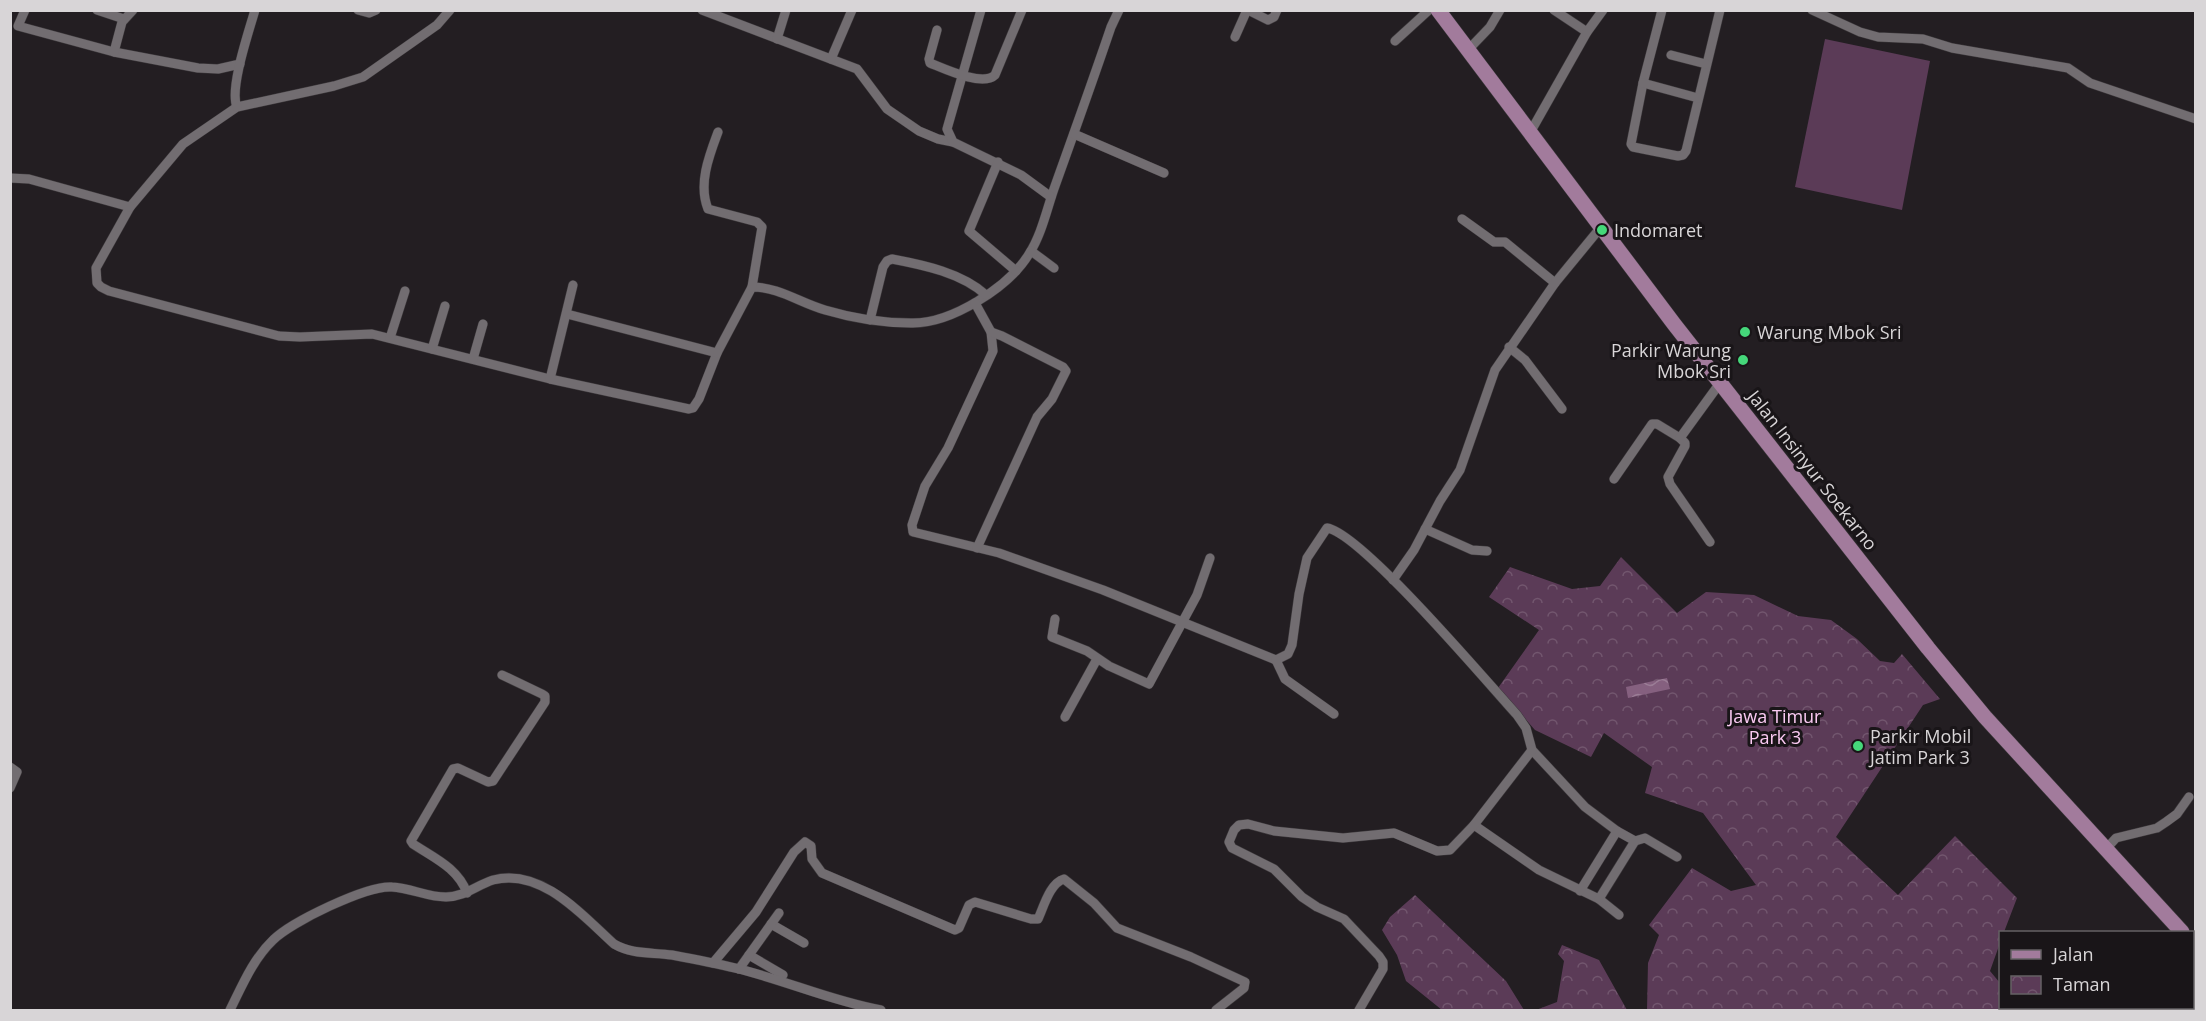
<svg xmlns="http://www.w3.org/2000/svg" width="2206" height="1021" font-family="'Open Sans',sans-serif">
	<style>
		.park { fill: url(#park-crowns) }
		.garden { fill: #5b3b57 }
		.water { fill: url(#water-waves) }
		.lines { fill: none; stroke-linecap: round; stroke-linejoin: round }
		.street-casing { stroke: #3d393c; stroke-width: 10 }
		.primary-casing { stroke: #3d393c; stroke-width: 16 }
		.street { stroke: #726d71; stroke-width: 9 }
		.primary { stroke: #a27b9c; stroke-width: 15 }
		.poi-dot { fill: #45d77a; stroke: #191518; stroke-width: 2 }
		.labels { text-anchor: middle; dominant-baseline: central; stroke-width: 6; stroke-linejoin: round; paint-order: stroke }
		.poi-label { font-size: 18px; fill: #d8d5d7; stroke: #191518; text-anchor: start }
		.street-label { font-size: 18px; fill: #d8d5d7; stroke: #191518 }
		.park-label { font-size: 18px; fill: #fbcaf3; stroke: #191518 }
	</style>
	<defs>
		<pattern id="park-crowns" width="20" height="18" patternUnits="userSpaceOnUse" patternTransform="scale(1.5)"><rect width="20" height="18" fill="#5b3b57"/><path d="M2 6a3 3 0 1 1 6 0M12 15a3 3 0 1 1 6 0" fill="none" stroke="#72566e"/></pattern>
		<pattern id="water-waves" width="16" height="10" patternUnits="userSpaceOnUse" patternTransform="scale(1.5)"><rect width="16" height="10" fill="#85607f"/><path d="M0 5q4-4 8 0t8 0" fill="none" stroke="#9b7d96"/></pattern>
	</defs>
	<rect width="100%" height="100%" fill="#231e22"/>
	<g class="park">
		<path d="M1621,557L1677,613L1706,592L1754,595L1798,616L1831,620L1857,639L1880,661L1894,663L1902,654L1940,699L1923,705L1836,837L1898,895L1955,836L2017,898L2004,932H2000V943L1990,971L2000,983V1008H2024L2026,1010H1647L1648,963L1659,935L1649,925L1692,868L1731,891L1756,885L1703,813L1645,793L1652,767L1604,733L1591,757L1535,730L1498,688L1539,630L1489,597L1510,567L1572,589L1600,586Z"/>
		<path d="M1415,895L1506,981L1524,1010H1442L1406,981L1397,955L1382,930L1390,917Z"/>
		<path d="M1562,945L1599,960L1627,1010H1536L1557,1002L1564,961L1558,954Z"/>
	</g>
	<path class="garden" d="M1825,39L1930,61L1902,210L1795,187Z"/>
	<path class="water" d="M1667,678L1670,689L1628,698L1626,687Z"/>
	<g class="lines">
		<g class="street-casing">
			<g id="street">
				<path d="M25,10L18,26L114,52L198,68L218,69L240,64"/>
				<path d="M97,10L124,19"/>
				<path d="M358,10L369,13L376,10"/>
				<path d="M450,10L437,25L363,77L334,86L237,107L183,144L130,207L96,268L97,283L101,287L109,291L279,336L300,337L372,334L550,379L689,409L693,408L699,399L717,353L752,287C779,287 800,303 825,310C852,318 883,323 911,323C951,324 1009,287 1029,254C1042,234 1047,208 1055,186C1074,133 1093,80 1111,27L1119,10"/>
				<path d="M702,10L857,69L887,109L919,131L938,139L953,142"/>
				<path d="M981,10L947,129L953,142L1021,175L1051,197"/>
				<path d="M1248,10L1268,20L1274,17L1277,10"/>
				<path d="M1554,10L1587,32"/>
				<path d="M1662,10L1643,83L1631,144L1633,147L1678,156L1683,155L1686,151L1720,10"/>
				<path d="M1812,10L1860,32L1878,37L1923,39L1952,48L2068,68L2090,83L2196,119"/>
				<path d="M937,30L929,59L930,63C945,69 983,87 995,75L1022,10"/>
				<path d="M1235,37L1247,10"/>
				<path d="M777,39L786,10"/>
				<path d="M1395,41L1429,10"/>
				<path d="M1468,50L1490,27L1500,10"/>
				<path d="M114,52L122,22L133,10"/>
				<path d="M1671,55L1706,64"/>
				<path d="M831,59L852,10"/>
				<path d="M1643,83L1698,98"/>
				<path d="M237,107C229,89 249,31 255,10"/>
				<path d="M1531,131L1587,32L1603,10"/>
				<path d="M718,132C709,156 698,184 708,209L757,222L762,227L752,287"/>
				<path d="M1074,134L1164,173"/>
				<path d="M998,162L969,231L1016,271"/>
				<path d="M10,178L29,179L130,207"/>
				<path d="M1462,219L1494,242H1505L1555,283"/>
				<path d="M1031,251L1054,268"/>
				<path d="M975,303L991,332L993,351L948,448L925,486L912,525L913,532L999,553L1103,590L1276,660L1288,654L1292,645L1299,594L1307,558L1327,528C1361,533 1487,682 1517,715L1526,728L1532,750L1585,807L1617,831L1635,841L1645,838L1677,857"/>
				<path d="M567,314L717,353"/>
				<path d="M870,320L883,267L887,261L892,259C924,265 962,273 986,295"/>
				<path d="M390,338L405,291"/>
				<path d="M1509,347L1525,360L1562,409"/>
				<path d="M432,349L445,306"/>
				<path d="M473,359L483,324"/>
				<path d="M550,379L573,285"/>
				<path d="M1614,479L1652,424H1657L1680,438"/>
				<path d="M1425,529L1472,550L1487,551"/>
				<path d="M1710,542L1670,484L1668,477L1685,446V443L1680,438L1720,383"/>
				<path d="M977,548L1037,417L1052,399L1066,371L1063,367L1002,336L991,332"/>
				<path d="M1393,580L1414,550L1440,501L1460,470L1495,370L1555,283L1601,227"/>
				<path d="M1055,619L1052,637L1087,651L1109,666L1149,684L1197,595L1210,558"/>
				<path d="M1276,660L1285,679L1334,714"/>
				<path d="M1065,717L1097,659"/>
				<path d="M10,767L17,772L10,788"/>
				<path d="M1474,825L1539,870L1599,899L1619,915"/>
				<path d="M2106,849L2116,838L2157,828L2166,822L2177,814L2189,797"/>
				<path d="M1580,891L1617,831"/>
				<path d="M467,893C458,868 434,858 413,844L411,841L453,769L458,768L488,782L493,781L545,702V696L542,694L502,675"/>
				<path d="M1599,899L1635,841"/>
				<path d="M771,924L804,943"/>
				<path d="M749,955L783,975"/>
				<path d="M713,963L756,912L794,852L805,842L811,846L812,859L822,873L955,930L959,928L969,905L975,902L1031,919H1038C1044,906 1050,883 1064,879L1094,903L1117,928L1191,957L1245,982L1244,988L1216,1010"/>
				<path d="M739,969L779,913"/>
				<path d="M230,1010C242,986 253,959 273,940C291,922 367,885 392,887C411,888 427,897 446,897C464,897 477,885 493,880C541,867 583,916 614,944C633,955 652,952 672,955C693,959 714,963 735,968C785,980 831,1001 881,1010"/>
				<path d="M1359,1010L1383,969V962L1379,956L1344,919L1317,907L1302,897L1274,869L1232,848L1229,842L1234,830L1239,825L1248,824L1274,831L1343,838L1394,833L1437,851L1450,850L1474,825L1532,750"/>
			</g>
		</g>
		<g class="primary-casing">
			<g id="primary">
				<path d="M1438,10L1674,324L1928,648L1985,717L2182,932"/>
				<path d="M2192,946L2196,950"/>
			</g>
		</g>
		<use href="#street" class="street"/>
		<use href="#primary" class="primary"/>
	</g>
	<g class="poi-dot">
		<circle cx="1602" cy="230" r="6"/>
		<circle cx="1745" cy="332" r="6"/>
		<circle cx="1743" cy="360" r="6"/>
		<circle cx="1858" cy="746" r="6"/>
	</g>
	<g class="labels">
		<g class="poi-label">
			<text x="1614" y="230">Indomaret</text>
			<text x="1757" y="332">Warung Mbok Sri</text>
			<text x="1731" y="350" text-anchor="end">Parkir Warung<tspan x="1731" dy="21">Mbok Sri</tspan></text>
			<text x="1870" y="736">Parkir Mobil<tspan x="1870" dy="21">Jatim Park 3</tspan></text>
		</g>
		<g class="street-label">
			<text transform="translate(1813 470) rotate(52)">Jalan Insinyur Soekarno</text>
		</g>
		<g class="park-label">
			<text x="1775" y="716">Jawa Timur<tspan x="1775" dy="21">Park 3</tspan></text>
		</g>
	</g>
	<rect width="2206" height="1021" fill="none" stroke="#d8d5d7" stroke-width="24"/>
	<rect x="1999" y="931" width="195" height="78" fill="#191518" stroke="#656264" stroke-width="1.5"/>
	<rect x="2011" y="950" width="30" height="9" fill="#a27b9c" stroke="#656264" stroke-width="1.5"/>
	<text x="2053" y="961" font-size="18" fill="#d8d5d7">Jalan</text>
	<rect x="2011" y="976" width="30" height="18" fill="url(#park-crowns)" stroke="#656264" stroke-width="1.5"/>
	<text x="2053" y="991" font-size="18" fill="#d8d5d7">Taman</text>
</svg>
